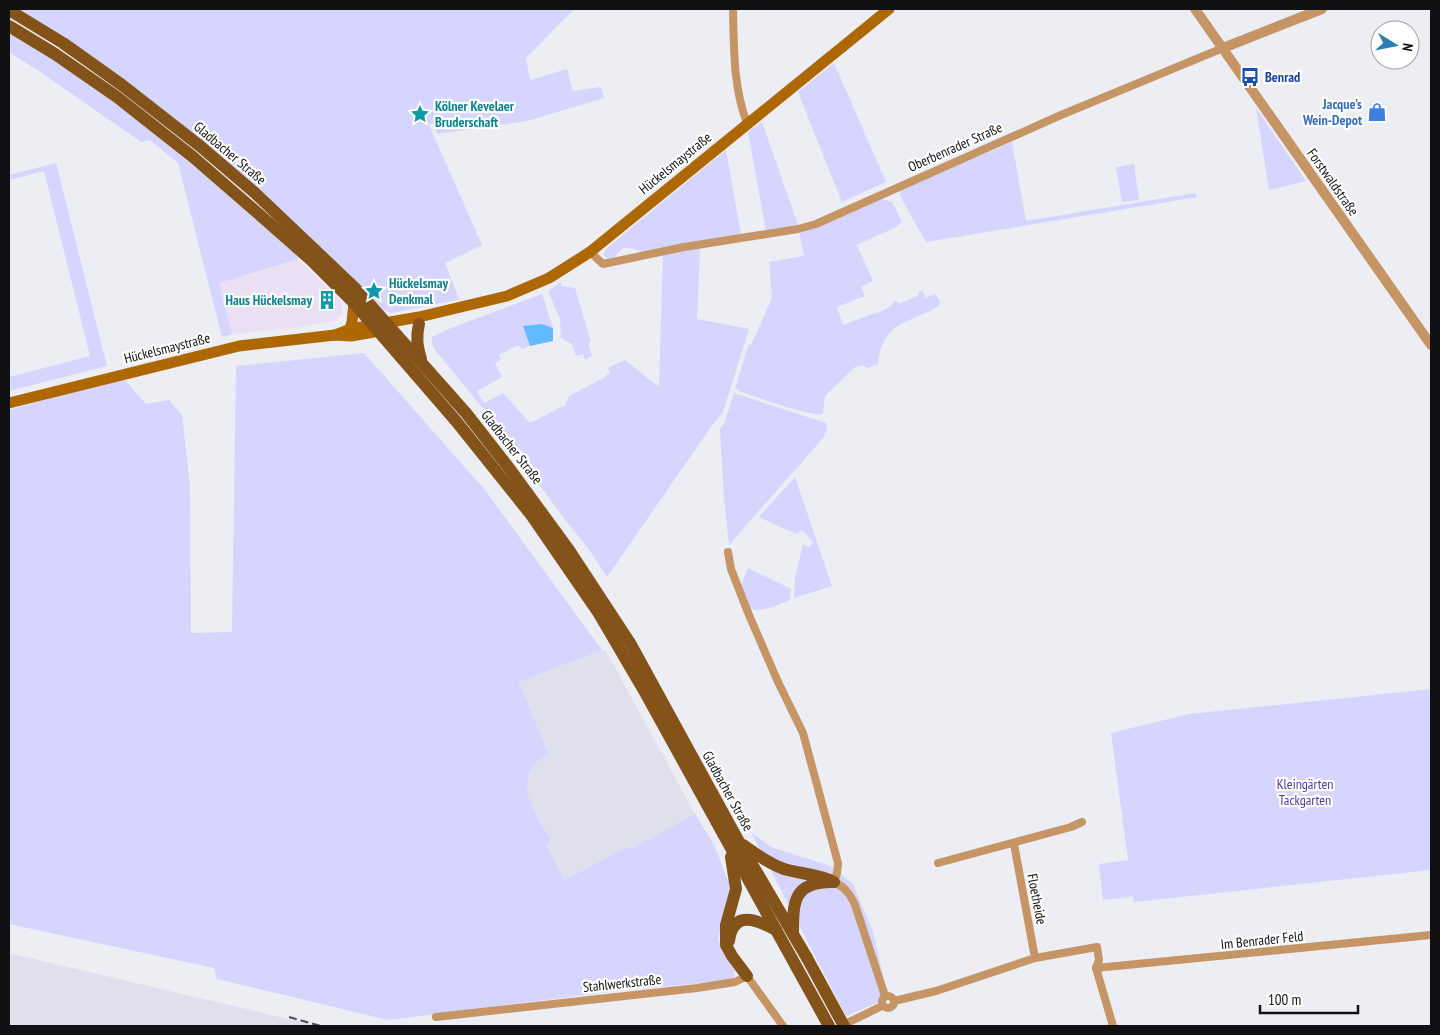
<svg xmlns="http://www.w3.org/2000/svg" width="1440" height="1035" font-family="'PT Sans Narrow',sans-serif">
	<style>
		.commercial { fill: #ebdff3 }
		.built { fill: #e0e0ed }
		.green { fill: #d5d5ff }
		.water { fill: #61bbfe }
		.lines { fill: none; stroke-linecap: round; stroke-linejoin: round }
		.minor { stroke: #c59566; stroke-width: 8 }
		.tertiary { stroke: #c59566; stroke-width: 10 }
		.secondary { stroke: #ad6803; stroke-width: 11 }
		.primary { stroke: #845319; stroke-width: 12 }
		.rail { stroke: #4f4f52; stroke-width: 2; stroke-dasharray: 8 4; stroke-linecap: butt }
		.primary-bridge { stroke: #845319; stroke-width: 12 }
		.labels { text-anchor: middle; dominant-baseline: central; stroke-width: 4.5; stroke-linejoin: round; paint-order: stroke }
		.transit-label { font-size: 14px; font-weight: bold; fill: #164399; stroke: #fff; text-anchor: start }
		.shop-label { font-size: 14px; font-weight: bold; fill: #366cbe; stroke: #fff; text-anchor: end }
		.culture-label { font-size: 14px; font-weight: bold; fill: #0d838f; stroke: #fff; text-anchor: start }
		.street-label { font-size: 14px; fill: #111113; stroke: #fff }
		.park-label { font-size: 14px; fill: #4e3da4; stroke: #fff }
	</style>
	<rect width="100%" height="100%" fill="#ededf4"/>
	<path class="commercial" d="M298,259L339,300L342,305V315L334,321L303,327L232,334L219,283Z"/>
	<g class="built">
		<path d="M602,650L606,651L695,814L633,848L626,847L565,880L546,845L552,841L528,799L526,782L533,764L549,755L519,682Z"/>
		<path d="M9,953L34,959L318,1026H9Z"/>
	</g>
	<g class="green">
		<path d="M15,9H574L526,58L530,80L567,69L573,91L601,87L604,98L527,121L437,134L433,124L429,125L482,245L445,263L459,299L467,298L391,313L383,310L258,191Z"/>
		<path d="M9,31C115,95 205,175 298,256L297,257L298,259L219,283L232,334L222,337L178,163L150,140L141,142L39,71L9,52Z"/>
		<path d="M834,63L886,182L842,202L798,92Z"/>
		<path d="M1256,108L1306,181L1269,190Z"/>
		<path d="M762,122L798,225L766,231L748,132Z"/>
		<path d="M1012,142L1026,221L1195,193L1197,197L926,242L902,200L900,195L901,190Z"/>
		<path d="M726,150L741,235L646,253L630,248H623L612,259H608L603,255L607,248Z"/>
		<path d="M56,163L107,366L9,391V377L90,356L44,171L9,180V175Z"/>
		<path d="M1134,164L1139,200L1122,202L1116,167Z"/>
		<path d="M882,199L892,202L902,222L896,227L857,245L873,281L861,287L865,296L837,307L843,325L875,313V314L890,307L896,300L899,304L919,295L918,292L922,290L926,298L935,294L940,301L939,306L934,309C903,324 882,325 878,364L867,368L862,365L855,367L825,396L823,414C811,417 754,396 739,391L735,388L749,344L751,345L772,298L769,262L804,256L800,237V231L840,218Z"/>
		<path d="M700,247L697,319L749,329L723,412L711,427L607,577L590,551L563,517L489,416L436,351L432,344V337L451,328L542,294L553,328L542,324L524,326L530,346L522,349L518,345L499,355L501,360L495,363L502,377L477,391L484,403L503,393L530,423L565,405L569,396L607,376L606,375L610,373L608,368L625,360L659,387L663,255Z"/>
		<path d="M561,282V286L575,288L591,342L588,343L592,356L585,360L583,354L576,356L572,344L561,338L560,319L548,291Z"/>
		<path d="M364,353L485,490L602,650L519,682L549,755C544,758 536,761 533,766C516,791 540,819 552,841L546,845L565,880L626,847L633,848L695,814L713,843L730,885L718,939L725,956L735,971L733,980L617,991L388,1020L217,979L214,968L9,924V410L123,378L146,404L169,400L182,415L190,486L191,633L232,632L236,366Z"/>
		<path d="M734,393L826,423L827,430L823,438L729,545L724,498L720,429L724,424Z"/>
		<path d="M795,477L832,586L794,598L795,578L803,544L809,547L813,542L802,530L796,534L759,517Z"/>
		<path d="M748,568L791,589L790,600C779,604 761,614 749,608L741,585Z"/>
		<path d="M1431,689V870L1134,902L1132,894L1130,897L1103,900L1099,864L1128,860L1111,733L1189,714Z"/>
		<path d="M751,832L771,847L830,866L853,884L873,932L886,988L879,1002L846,1016Z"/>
	</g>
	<path class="water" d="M542,324L553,328V341L530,346L523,326Z"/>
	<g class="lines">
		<g class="minor">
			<path d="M733,9C734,47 733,87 747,123"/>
			<path d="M590,252L603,264L684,247L798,229L816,224L1061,115L1223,48"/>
			<path d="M728,552L731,569L749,615L778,682L803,733L838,863L837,873L834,882C845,887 850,894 855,905L885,996"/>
			<path d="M1014,844L1035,958"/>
			<path d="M938,863L1071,827L1082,822"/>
			<path d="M1096,968L1431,935"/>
			<circle cx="888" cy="1002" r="6"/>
			<path d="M894,1001L936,991L1035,958L1097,947L1099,960L1096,968L1113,1026"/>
			<path d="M436,1017L697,988L735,982L747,976L783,1026"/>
			<path d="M841,1026L882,1006"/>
		</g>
		<g class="tertiary">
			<path d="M1195,9L1431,345"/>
			<path d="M1223,48L1322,9"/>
		</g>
		<g class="secondary">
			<path d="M350,329L352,322L354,303"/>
			<path d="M335,335L350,329L419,317L507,296L549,278L590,252L889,9"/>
			<path d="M9,403L239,346L335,335L351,336L374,332"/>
		</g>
		<g class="primary">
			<path d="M9,10L63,43L122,85L200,146L255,193L356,289L466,413L509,468L569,550L630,643L739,842L807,958"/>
			<path d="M9,26L55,54L117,97L193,157L261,216L311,260L354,303L456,421L532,516L598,612L646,694L829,1026"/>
			<path d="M419,324C416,337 417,346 421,359"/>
			<path d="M743,845C756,854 769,864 784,869C801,874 818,874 834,882"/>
			<path d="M731,857L736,889L726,925V945L732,956L747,976"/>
			<path d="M793,934C793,902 793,882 832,882"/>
			<path d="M729,941C733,910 756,919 776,930"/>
		</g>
		<path class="rail" d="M289,1017L321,1026"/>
		<path class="primary-bridge" d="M807,958L844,1026"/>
	</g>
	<defs>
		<g id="bus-bare" transform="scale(1.5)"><path d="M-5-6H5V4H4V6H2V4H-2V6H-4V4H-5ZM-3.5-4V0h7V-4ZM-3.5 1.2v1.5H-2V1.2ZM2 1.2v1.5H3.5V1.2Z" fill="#1a4fb4" stroke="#fff" stroke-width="2.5" paint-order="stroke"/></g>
		<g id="shop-bare" transform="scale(1.5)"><path d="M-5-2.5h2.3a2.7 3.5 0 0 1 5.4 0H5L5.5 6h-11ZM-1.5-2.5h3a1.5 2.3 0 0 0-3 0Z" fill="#3f7fe0" stroke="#fff" stroke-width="2.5" paint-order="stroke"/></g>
		<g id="sight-bare" transform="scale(1.5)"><path d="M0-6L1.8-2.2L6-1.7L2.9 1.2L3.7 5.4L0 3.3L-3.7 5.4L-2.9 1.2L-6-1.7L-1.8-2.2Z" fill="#0f9aa8" stroke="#fff" stroke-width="2.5" paint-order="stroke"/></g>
		<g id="building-bare" transform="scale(1.5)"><path d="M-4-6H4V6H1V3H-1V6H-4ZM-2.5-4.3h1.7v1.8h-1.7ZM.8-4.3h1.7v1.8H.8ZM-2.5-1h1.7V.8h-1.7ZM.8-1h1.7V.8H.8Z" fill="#0f9aa8" stroke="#fff" stroke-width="2.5" paint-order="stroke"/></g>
	</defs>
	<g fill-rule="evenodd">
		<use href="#bus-bare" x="1250" y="77"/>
		<use href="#shop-bare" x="1377" y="112"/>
		<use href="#sight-bare" x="420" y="114"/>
		<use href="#sight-bare" x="374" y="291"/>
		<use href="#building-bare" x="327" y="300"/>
	</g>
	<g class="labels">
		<g class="transit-label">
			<text x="1265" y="77">Benrad</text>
		</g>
		<g class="shop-label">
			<text x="1362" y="104">Jacque's<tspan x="1362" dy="16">Wein-Depot</tspan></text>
		</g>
		<g class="culture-label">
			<text x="435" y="106">Kölner Kevelaer<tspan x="435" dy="16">Bruderschaft</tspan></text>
			<text x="389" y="283">Hückelsmay<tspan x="389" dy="16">Denkmal</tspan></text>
			<text x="312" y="300" text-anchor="end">Haus Hückelsmay</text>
		</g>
		<g class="street-label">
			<text transform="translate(955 147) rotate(-24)">Oberbenrader Straße</text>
			<text transform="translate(230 153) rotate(40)">Gladbacher Straße</text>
			<text transform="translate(675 163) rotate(-39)">Hückelsmaystraße</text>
			<text transform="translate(1333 182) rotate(55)">Forstwaldstraße</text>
			<text transform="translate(167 348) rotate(-14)">Hückelsmaystraße</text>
			<text transform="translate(512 447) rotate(52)">Gladbacher Straße</text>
			<text transform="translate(728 791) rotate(61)">Gladbacher Straße</text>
			<text transform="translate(1037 899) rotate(79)">Floetheide</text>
			<text transform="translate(1262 940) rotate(-6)">Im Benrader Feld</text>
			<text transform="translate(622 983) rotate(-6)">Stahlwerkstraße</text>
		</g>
		<g class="park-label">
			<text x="1305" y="784">Kleingärten<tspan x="1305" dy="16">Tackgarten</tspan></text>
		</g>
	</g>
	<rect width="1440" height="1035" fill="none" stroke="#111113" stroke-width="20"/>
	<g transform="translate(1395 45) rotate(100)"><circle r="24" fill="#ffffff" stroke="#a0a0a1"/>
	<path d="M0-4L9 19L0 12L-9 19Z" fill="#2b80b0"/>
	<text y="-8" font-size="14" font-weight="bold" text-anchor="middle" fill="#111113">N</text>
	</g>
	<path d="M1260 1005v8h98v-8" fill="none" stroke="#111113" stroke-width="2.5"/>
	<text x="1268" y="1005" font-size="15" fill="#111113" stroke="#ffffff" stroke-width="4" paint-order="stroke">100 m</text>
</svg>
